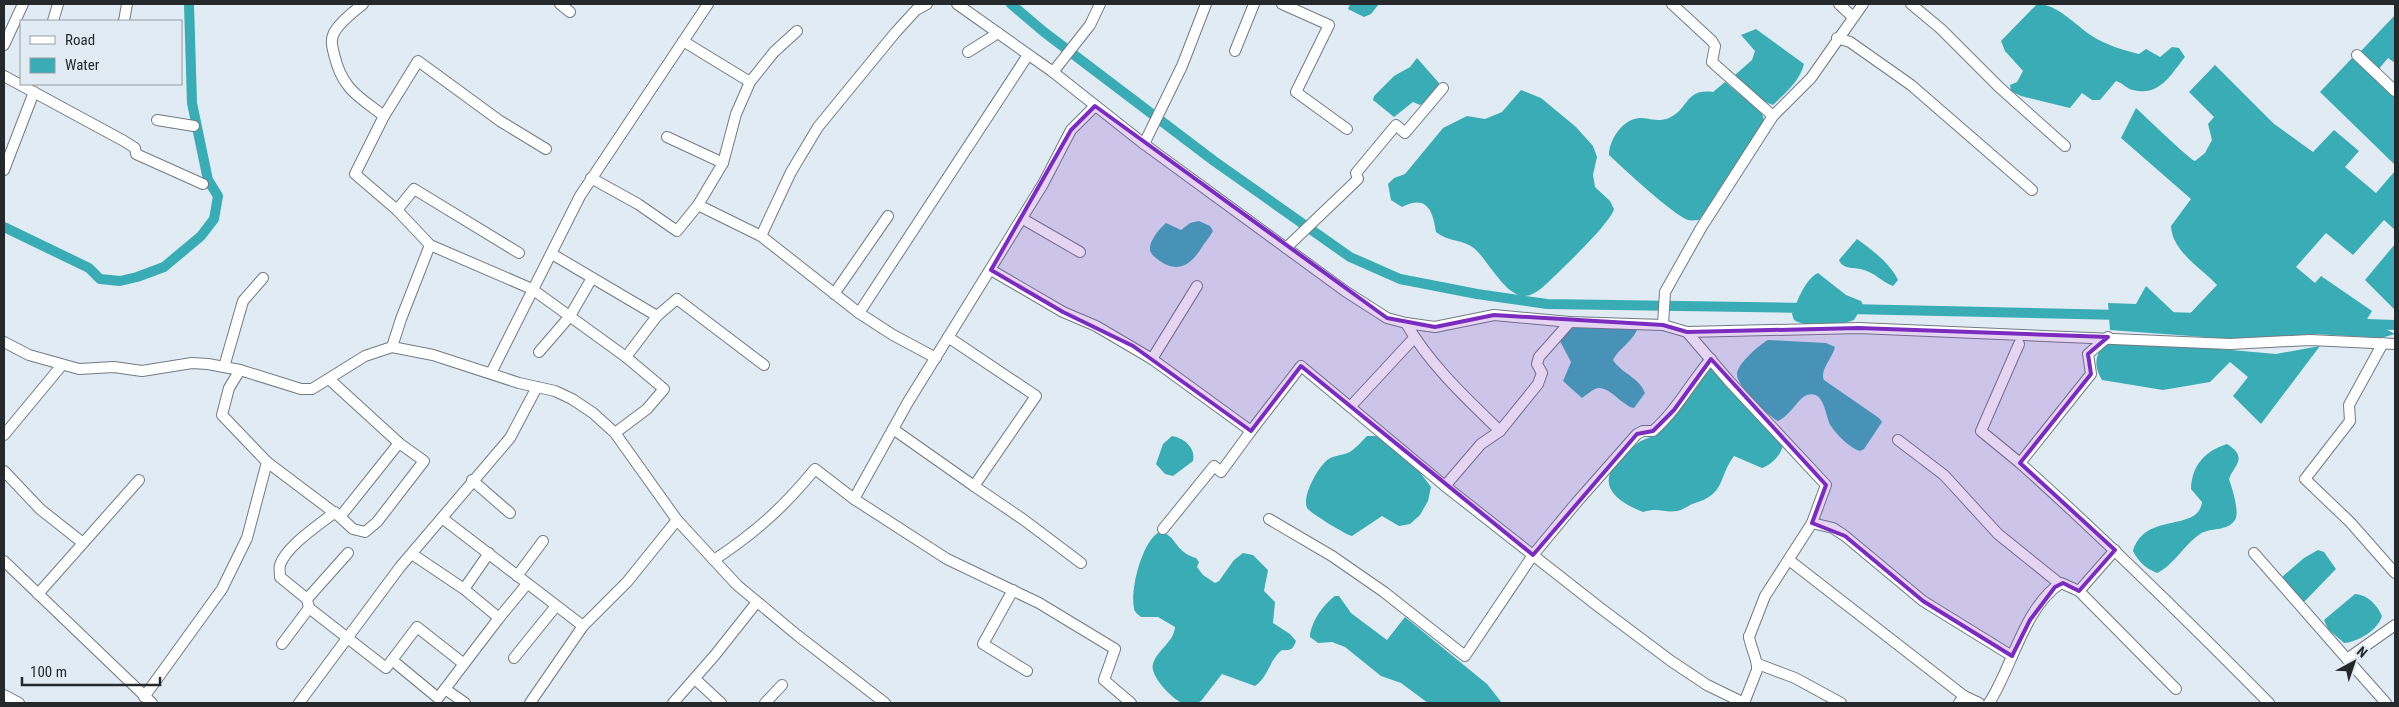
<svg xmlns="http://www.w3.org/2000/svg" width="2399" height="707" font-family="'Roboto Condensed',sans-serif">
	<style>
		.water { fill: #3aacb5 }
		.lines { fill: none; stroke-linecap: round; stroke-linejoin: round }
		.canal { stroke: #3aacb5; stroke-width: 10 }
		.street-casing { stroke: #727b83; stroke-width: 12 }
		.street { stroke: #fff; stroke-width: 10 }
		.marked { fill: #7b2cbf; fill-opacity: 0.2; stroke: #7b2cbf; stroke-width: 4; stroke-linejoin: round }
	</style>
	<rect width="100%" height="100%" fill="#e1ebf4"/>
	<g class="water">
		<path d="M1350,4H1379L1371,14L1364,17L1348,9Z"/>
		<path d="M2037,4C2058,4 2075,25 2092,36C2106,45 2123,50 2139,54L2146,49L2160,57L2172,47L2179,48L2185,57C2171,74 2160,97 2133,90C2127,89 2123,83 2116,81L2100,100H2092L2082,93L2070,108L2021,96L2011,91L2010,85L2017,82L2023,71L2005,51L2001,41Z"/>
		<path d="M2395,15V63L2388,58L2378,70L2361,51Z"/>
		<path d="M1756,29L1804,64C1800,81 1785,93 1773,105L1763,101L1735,75L1752,60L1755,51L1741,35Z"/>
		<path d="M2354,56L2395,96V165L2320,92Z"/>
		<path d="M1417,58L1439,83C1437,92 1429,101 1420,105L1413,102L1394,117L1373,100L1374,96L1394,76L1410,67Z"/>
		<path d="M2215,65L2273,123L2313,152L2334,130L2359,151L2345,167L2376,193L2395,171V230L2384,220L2353,255L2326,233L2296,267L2315,283L2321,276L2372,311L2367,319L2395,334L2381,338L2316,334L2231,339L2110,330L2108,303L2136,304L2146,286L2183,321L2217,285C2201,268 2172,251 2171,226L2191,199L2121,138L2136,108C2145,116 2189,159 2195,161L2205,153L2212,140L2208,124L2214,117L2189,92Z"/>
		<path d="M1725,82L1762,113L1764,120L1761,130L1699,220C1695,220 1691,221 1688,220C1672,214 1624,169 1609,155C1609,139 1624,117 1642,118C1652,119 1659,122 1669,118C1689,109 1685,88 1713,92Z"/>
		<path d="M1521,90L1541,98L1576,127L1593,146L1597,157L1593,175L1595,187L1610,201L1614,209C1611,223 1557,274 1543,287C1538,291 1530,297 1522,296C1504,293 1488,261 1475,249C1463,239 1448,242 1436,232C1433,211 1427,194 1402,207L1391,200L1388,184L1394,178L1405,174L1443,128L1467,116L1485,119L1502,112Z"/>
		<path d="M1199,221L1210,226L1213,231C1210,237 1205,242 1202,247C1192,264 1178,274 1160,261C1156,258 1151,255 1150,250C1149,241 1159,229 1166,223L1181,230L1190,223Z"/>
		<path d="M1857,239C1872,250 1890,263 1898,280L1893,286C1882,282 1875,273 1864,270C1855,267 1843,270 1839,260Z"/>
		<path d="M2395,244V310L2365,280Z"/>
		<path d="M1818,273L1846,295L1861,301L1863,305L1854,320C1838,326 1809,329 1794,320L1792,314C1797,302 1805,279 1818,273Z"/>
		<path d="M1575,325L1637,330C1631,343 1619,348 1613,360C1622,374 1639,377 1645,393L1634,408C1622,406 1607,383 1595,389C1591,391 1586,395 1582,398L1563,381L1571,362L1560,341L1562,336Z"/>
		<path d="M2108,339L2276,354L2320,346L2261,424L2233,396L2248,377L2230,362L2210,382L2163,390L2102,380C2092,363 2096,354 2108,339Z"/>
		<path d="M1768,340L1826,343L1835,347C1833,357 1819,371 1824,380L1879,418L1882,422L1864,449L1860,451C1850,448 1836,434 1831,426C1825,417 1825,389 1807,395C1798,398 1791,415 1778,421C1767,415 1738,387 1737,375C1736,365 1759,345 1768,340Z"/>
		<path d="M1712,367L1783,444C1782,454 1772,465 1762,468L1734,456C1718,477 1726,494 1695,503C1688,505 1684,510 1677,511C1663,513 1659,507 1643,512C1596,493 1600,471 1638,443C1645,438 1656,436 1662,430C1680,410 1693,386 1712,367Z"/>
		<path d="M1172,436C1184,438 1196,448 1193,461L1173,476L1165,474L1156,464L1163,444Z"/>
		<path d="M1367,436H1377L1395,450L1416,467L1431,487L1428,501L1420,515L1410,524L1399,526L1382,516L1352,536C1346,535 1309,512 1307,508C1302,496 1317,470 1325,462C1331,455 1342,456 1350,452C1356,448 1362,441 1367,436Z"/>
		<path d="M2227,444C2249,458 2234,465 2229,479C2232,488 2240,512 2235,520C2227,532 2210,527 2200,534C2184,545 2173,566 2157,573C2145,568 2139,562 2133,551C2145,511 2198,533 2202,502L2191,489C2192,465 2205,451 2227,444Z"/>
		<path d="M1159,532C1176,533 1174,552 1196,558L1199,562L1197,567L1203,575L1215,583L1219,581L1234,560L1243,553L1253,555L1268,570L1264,591L1275,602L1273,623L1290,634L1296,641C1293,649 1291,651 1282,650C1269,660 1269,676 1255,686L1222,674L1201,701C1196,704 1187,705 1182,703C1172,699 1149,675 1153,664C1157,650 1174,642 1175,627L1158,617H1141C1138,614 1134,612 1134,608C1130,589 1142,542 1159,532Z"/>
		<path d="M2318,550L2324,552L2336,569L2305,601H2300L2283,581V576L2304,558Z"/>
		<path d="M2355,594C2368,595 2377,605 2382,616C2378,630 2358,642 2344,643L2328,629L2324,620Z"/>
		<path d="M1335,596H1339L1351,613L1387,640L1405,617L1487,684L1502,703H1428L1401,683L1381,676L1345,647L1332,642L1318,643L1310,637V634C1313,619 1323,605 1335,596Z"/>
	</g>
	<g class="lines">
		<g class="canal">
			<path d="M1011,4L1044,32L1214,161L1350,257L1400,279L1477,294L1547,304L1806,308"/>
			<path d="M4,227L89,268L100,279L120,281L137,277L164,267L201,236L214,219L218,196L208,180L192,103L189,4"/>
			<path d="M1848,309L2121,315"/>
			<path d="M2166,317L2199,318"/>
			<path d="M2366,324L2395,325"/>
		</g>
		<g class="street-casing">
			<g id="street">
				<path d="M363,4C353,12 342,20 335,31C330,39 332,46 334,54C342,89 358,96 384,116L355,174L397,210L430,245L401,319L392,347"/>
				<path d="M560,4L570,12"/>
				<path d="M957,4L1053,72L1144,144L1345,291L1387,318L1406,323L1435,327L1494,315L1570,322L1663,325L1687,332L1859,328L2230,344L2310,340L2395,344"/>
				<path d="M1282,4L1329,25L1296,92L1347,129"/>
				<path d="M1672,4L1712,41L1715,46L1712,62L1773,116"/>
				<path d="M1839,4L1853,17"/>
				<path d="M1911,4L1941,29L1999,87L2065,146"/>
				<path d="M53,21L58,4"/>
				<path d="M124,21L127,4"/>
				<path d="M1837,38L1850,42L1911,85L2032,190"/>
				<path d="M683,41L750,82"/>
				<path d="M4,45L23,4"/>
				<path d="M1235,51L1254,4"/>
				<path d="M968,52L998,33"/>
				<path d="M2357,55L2395,91"/>
				<path d="M1053,72L1090,25L1100,4"/>
				<path d="M4,76L124,141L135,148L136,154L203,184"/>
				<path d="M384,116L418,61L500,121L546,149"/>
				<path d="M157,120L194,126"/>
				<path d="M667,137L723,163"/>
				<path d="M1144,144L1182,66L1206,4"/>
				<path d="M4,170L34,92"/>
				<path d="M591,178L638,204L677,231L698,205L761,236L859,313L893,335L936,358"/>
				<path d="M698,205L723,163L736,114L750,82L774,52L797,31"/>
				<path d="M397,210L414,189L519,253"/>
				<path d="M1023,219L1080,252"/>
				<path d="M761,236L791,172L818,127L895,33L916,10L927,4"/>
				<path d="M430,245L532,289L626,357L664,389L647,409L615,433"/>
				<path d="M1286,248L1358,179L1356,173L1396,125L1405,133L1443,88"/>
				<path d="M552,254L657,316"/>
				<path d="M991,270L1063,312L1096,326L1152,359L1197,286"/>
				<path d="M834,294L888,216"/>
				<path d="M859,313L1028,55"/>
				<path d="M1406,323C1429,364 1467,399 1500,431"/>
				<path d="M1663,325L1665,292L1701,228L1773,116L1811,78L1863,4"/>
				<path d="M1687,332L1729,381L1826,485L1812,523L1765,596L1749,637"/>
				<path d="M2108,337L2088,354L2091,374L2020,463C2106,540 2188,621 2269,703"/>
				<path d="M4,342L29,355L79,369L114,367L142,371L192,363L208,364L240,370L301,389H312L365,356L392,347L433,355L519,383L555,391L572,399L593,413L615,433L677,520L737,585L797,635L885,703"/>
				<path d="M2383,343L2349,405L2350,421L2305,479L2350,522L2395,573"/>
				<path d="M2019,344L1981,431L2020,463"/>
				<path d="M539,352L570,316L592,278"/>
				<path d="M626,357L657,316L677,299L764,365"/>
				<path d="M1152,359L1251,431L1301,366L1445,486L1599,607L1671,661L1707,685L1744,703"/>
				<path d="M224,367L243,301L263,278"/>
				<path d="M491,373L580,196L708,4"/>
				<path d="M329,379L399,443"/>
				<path d="M1351,406L1414,338"/>
				<path d="M893,429L974,486L1036,396L948,337"/>
				<path d="M4,435L62,365"/>
				<path d="M1898,440L1944,475L1998,534L2060,584"/>
				<path d="M267,462L340,517L399,443L424,461L377,522L365,532L353,529L340,517"/>
				<path d="M4,471L40,509L83,543"/>
				<path d="M472,480L510,513"/>
				<path d="M974,486L1024,520L1081,563"/>
				<path d="M1445,486L1481,444L1500,431L1538,384L1542,373L1537,364L1539,357L1570,322"/>
				<path d="M854,499L947,559L1039,603L1115,649L1104,680L1131,703"/>
				<path d="M442,518L583,626L530,703"/>
				<path d="M1269,519L1332,556L1384,592L1465,656L1533,555L1576,503L1637,434L1643,431H1653C1677,410 1691,382 1711,359"/>
				<path d="M1812,523L1833,528L1845,536L1923,601L2012,656"/>
				<path d="M1163,529L1214,466L1221,472L1251,431"/>
				<path d="M2254,553L2347,659"/>
				<path d="M412,554L464,589L499,618L527,584"/>
				<path d="M714,560C756,532 783,508 815,469L854,499L908,402L1043,184L1071,130L1095,106"/>
				<path d="M1789,560L1964,696"/>
				<path d="M4,561L152,703"/>
				<path d="M517,576L543,541"/>
				<path d="M464,589L489,553"/>
				<path d="M1013,590L983,644L1027,671"/>
				<path d="M2079,591L2176,689"/>
				<path d="M38,594L139,480"/>
				<path d="M307,599L348,553"/>
				<path d="M309,608L307,599L280,577C280,573 279,568 280,565C286,546 319,525 335,512"/>
				<path d="M583,626L627,582L677,520"/>
				<path d="M282,644L309,608L386,668L392,660L438,698L499,618"/>
				<path d="M514,658L556,606"/>
				<path d="M392,660L417,627L464,664"/>
				<path d="M1758,664L1795,678L1841,703"/>
				<path d="M695,679L721,703"/>
				<path d="M445,689L465,703"/>
				<path d="M4,695L19,703"/>
				<path d="M144,697L222,589L247,538L267,462L222,415L229,388L240,370"/>
				<path d="M299,703L400,567L510,438L537,387"/>
				<path d="M673,703L715,655L757,602"/>
				<path d="M765,703L782,685"/>
				<path d="M1744,703L1757,670C1758,659 1750,647 1749,636"/>
				<path d="M1959,703L1964,696L1979,703"/>
				<path d="M1989,703C2012,668 2024,607 2061,583L2079,591L2115,550"/>
				<path d="M2386,703L2347,659L2395,625"/>
			</g>
		</g>
		<use href="#street" class="street"/>
	</g>
	<path class="marked" d="M1095,106L1387,318L1435,327L1494,315L1663,325L1687,332L1859,328L2108,337L2088,354L2091,374L2020,463L2115,550L2079,591L2063,583L2055,587L2030,620L2012,656L1923,601L1845,536L1812,523L1826,485L1711,359L1674,410L1653,431L1637,434L1533,555L1301,366L1251,431L1133,346L1063,312L991,270L1071,130Z"/>
	<rect width="2399" height="707" fill="none" stroke="#25292c" stroke-width="10"/>
	<rect x="20" y="20" width="162" height="65" fill="#e1ebf4" stroke="#969da4"/>
	<rect x="30" y="36" width="25" height="8" fill="#ffffff" stroke="#969da4"/>
	<text x="65" y="45" font-size="15" fill="#25292c">Road</text>
	<rect x="30" y="58" width="25" height="15" fill="#3aacb5" stroke="#969da4"/>
	<text x="65" y="70" font-size="15" fill="#25292c">Water</text>
	<g transform="translate(2354 662) rotate(40)" stroke="#e1ebf4" stroke-width="4" paint-order="stroke">
	<path d="M0-4L9 19L0 12L-9 19Z" fill="#25292c"/>
	<text y="-8" font-size="14" font-weight="bold" text-anchor="middle" fill="#25292c">N</text>
	</g>
	<path d="M22 677v8h138v-8" fill="none" stroke="#25292c" stroke-width="2.5"/>
	<text x="30" y="677" font-size="15" fill="#25292c" stroke="#e1ebf4" stroke-width="4" paint-order="stroke">100 m</text>
</svg>
